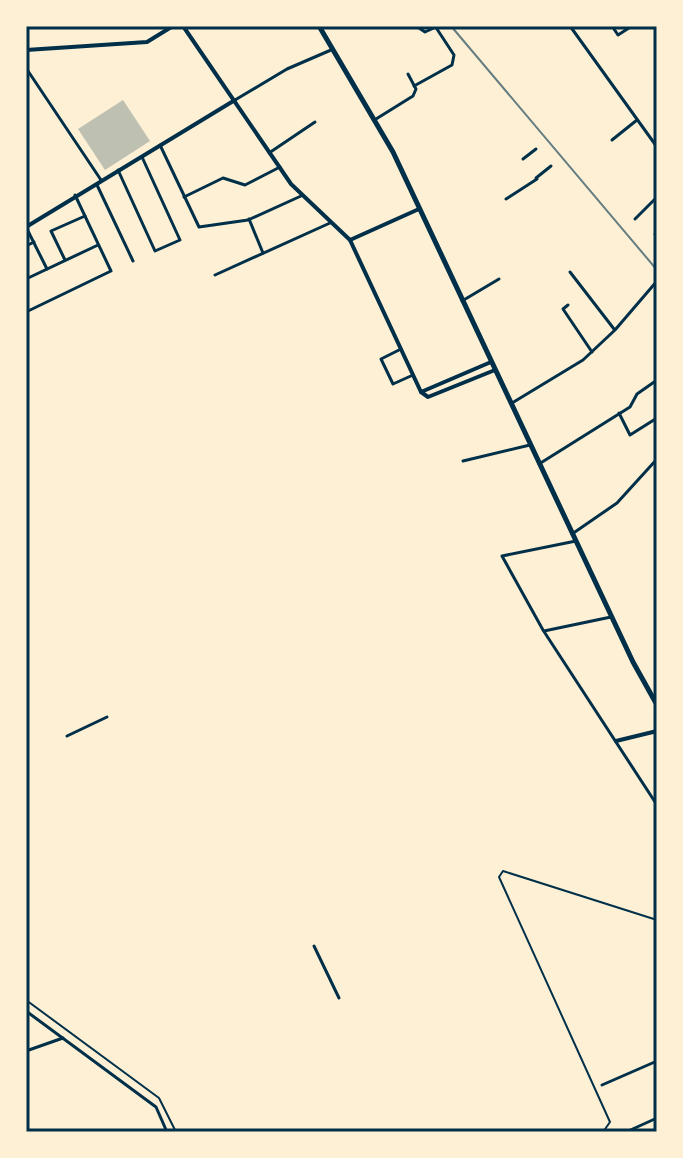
<svg xmlns="http://www.w3.org/2000/svg" width="683" height="1158" font-family="'Sofia Sans Condensed',sans-serif">
	<style>
		.building { fill: #bec0b2 }
		.lines { fill: none; stroke-linecap: round; stroke-linejoin: round }
		.pedestrian { stroke: #003049; stroke-width: 2 }
		.minor { stroke: #003049; stroke-width: 3 }
		.tertiary { stroke: #003049; stroke-width: 4 }
		.primary { stroke: #003049; stroke-width: 5 }
		.rail { stroke: #657d81; stroke-width: 2 }
		.neatline { fill: none; stroke: #003049; stroke-width: 3 }
	</style>
	<rect width="100%" height="100%" fill="#fdf0d5"/>
	<path class="building" d="M123,100L150,141L105,170L78,129Z"/>
	<g class="lines">
		<g class="pedestrian">
			<path d="M26,1000L159,1098L176,1132"/>
			<path d="M603,1132L610,1122L499,877L503,871L657,920"/>
		</g>
		<g class="minor">
			<path d="M416,26L425,32L436,27"/>
			<path d="M570,26L657,147"/>
			<path d="M612,26L618,35L632,26"/>
			<path d="M654,26L657,30"/>
			<path d="M26,68L101,180"/>
			<path d="M414,86L452,65L454,55L435,26"/>
			<path d="M235,100L287,69L331,50"/>
			<path d="M376,119L413,96L416,89L408,74"/>
			<path d="M612,140L637,120"/>
			<path d="M160,145L199,227L248,220L301,196"/>
			<path d="M269,153L315,122"/>
			<path d="M523,159L536,149"/>
			<path d="M118,170L155,251L180,240L142,157"/>
			<path d="M536,178L551,166"/>
			<path d="M97,185L133,261"/>
			<path d="M184,197L223,178L245,185L280,167"/>
			<path d="M506,199L537,179"/>
			<path d="M249,219L263,253"/>
			<path d="M635,219L657,197"/>
			<path d="M26,227L47,269"/>
			<path d="M655,234L657,235"/>
			<path d="M26,246L34,242"/>
			<path d="M65,260L51,231L85,216"/>
			<path d="M570,272L614,329"/>
			<path d="M215,275L330,223"/>
			<path d="M26,279L98,245"/>
			<path d="M462,301L499,279"/>
			<path d="M568,305L563,309L592,352"/>
			<path d="M26,312L111,271L75,195"/>
			<path d="M401,349L381,359L393,384L413,375"/>
			<path d="M512,403L583,360L615,330L657,281"/>
			<path d="M619,413L630,435L657,418"/>
			<path d="M463,461L530,445"/>
			<path d="M539,464L630,407L637,394L657,380"/>
			<path d="M572,534L617,503L657,459"/>
			<path d="M576,541L502,556L543,630L657,805"/>
			<path d="M544,631L611,617"/>
			<path d="M67,736L107,717"/>
			<path d="M314,946L339,998"/>
			<path d="M26,1011L156,1107L167,1132"/>
			<path d="M26,1051L63,1038"/>
			<path d="M602,1085L657,1061"/>
			<path d="M626,1132L657,1118"/>
		</g>
		<g class="tertiary">
			<path d="M183,26L291,184L350,240L421,392L428,397L495,370"/>
			<path d="M26,50L147,42L173,26"/>
			<path d="M26,227L235,100"/>
			<path d="M350,240L419,209"/>
			<path d="M421,392L491,362"/>
			<path d="M616,741L657,731"/>
		</g>
		<path class="primary" d="M319,26L393,152L633,662L657,705"/>
		<path class="rail" d="M451,26L657,270"/>
	</g>
	<rect width="683" height="1158" fill="none" stroke="#fdf0d5" stroke-width="56"/>
	<rect x="28" y="28" width="627" height="1102" class="neatline"/>
</svg>
